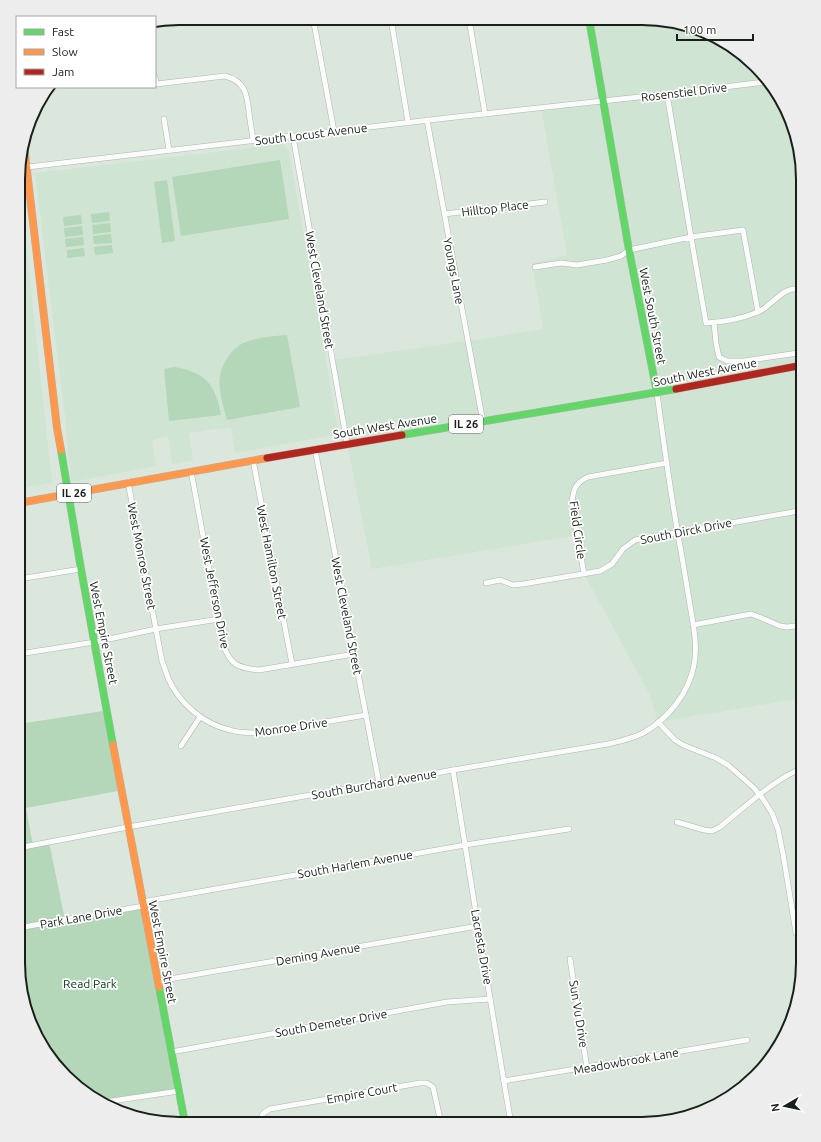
<svg xmlns="http://www.w3.org/2000/svg" width="821" height="1142" font-family="Ubuntu,sans-serif">
	<style>
		.built { fill: #cfe4d2 }
		.green { fill: #b4d6b9 }
		.lines { fill: none; stroke-linecap: round; stroke-linejoin: round }
		.street-casing { stroke: #adb7ae; stroke-width: 6 }
		.fast-casing { stroke: #adb7ae; stroke-width: 8 }
		.slow-casing { stroke: #adb7ae; stroke-width: 8 }
		.jam-casing { stroke: #adb7ae; stroke-width: 8 }
		.street { stroke: #fafbfa; stroke-width: 5 }
		.fast { stroke: #63d668; stroke-width: 7 }
		.slow { stroke: #ff974d; stroke-width: 7 }
		.jam { stroke: #b3261e; stroke-width: 7 }
		.labels { text-anchor: middle; dominant-baseline: central; stroke-width: 3.5; stroke-linejoin: round; paint-order: stroke }
		.shield { fill: #fff; stroke: #5d635e; stroke-width: 1 }
		.shield-label { font-size: 11px; font-weight: bold; fill: #182019 }
		.street-label { font-size: 12px; fill: #182019; stroke: #fff }
		.park-label { font-size: 12px; fill: #003911; stroke: #fff }
		.rim { fill: none; stroke: #182019; stroke-width: 2 }
	</style>
	<rect width="100%" height="100%" fill="#dbe7dc"/>
	<g class="built">
		<path d="M589,19H663L703,30L740,51L786,108L803,179V698L658,722L649,693L584,574L577,535L372,569L347,443L333,360L467,341L543,329L532,263L567,255L541,107L603,101Z"/>
		<path d="M283,144L289,151L338,429L334,435L235,453L231,427L189,433L193,461L172,464L168,437L152,440L156,466L71,482L65,417L35,173Z"/>
		<path d="M19,179L52,483L19,488Z"/>
	</g>
	<g class="green">
		<path d="M280,160L289,219L181,236L172,177Z"/>
		<path d="M167,180L175,241L162,243L154,182Z"/>
		<path d="M109,212L110,221L92,223L91,214Z"/>
		<path d="M81,215L82,224L64,226L63,217Z"/>
		<path d="M110,223L111,232L93,234L92,225Z"/>
		<path d="M82,226L83,235L65,237L64,228Z"/>
		<path d="M111,234L112,243L94,244L93,236Z"/>
		<path d="M83,237L84,245L66,247L65,239Z"/>
		<path d="M112,245L113,253L95,255L94,247Z"/>
		<path d="M84,248L85,256L67,258V250Z"/>
		<path d="M287,335L300,407L227,420C225,411 221,400 220,390C217,371 228,349 246,342C259,337 273,336 287,335Z"/>
		<path d="M175,367C206,373 215,384 221,415L169,421L164,369Z"/>
		<path d="M103,711L118,791L26,808L33,845L49,842L65,920L143,906L176,1091L106,1103L89,1097L58,1069L35,1034L18,963V722L19,724Z"/>
	</g>
	<g class="lines">
		<g class="street-casing">
			<g id="street">
				<path d="M313,18L334,131"/>
				<path d="M391,19L408,122"/>
				<path d="M469,19L485,114"/>
				<path d="M155,77L156,84L225,76C245,81 247,94 249,112C250,122 252,131 253,140"/>
				<path d="M667,94L691,237L743,230L758,312"/>
				<path d="M164,119L169,150"/>
				<path d="M427,120L483,422"/>
				<path d="M293,136L347,443"/>
				<path d="M19,168L447,118L667,94L765,82"/>
				<path d="M444,214L545,202"/>
				<path d="M535,267L561,263L577,265L607,260L621,256L629,250L691,237L706,323C724,322 741,319 758,312C773,306 784,283 803,290"/>
				<path d="M714,323L716,343L719,357L727,361H744L798,353L803,350"/>
				<path d="M315,449L379,783"/>
				<path d="M253,460L292,664"/>
				<path d="M191,471L223,644C230,665 238,668 259,670L354,654"/>
				<path d="M128,482L162,661C164,666 166,672 168,678C179,703 203,724 230,730C239,733 250,733 260,733L366,715"/>
				<path d="M584,574L572,503C573,490 575,483 588,477L667,463"/>
				<path d="M19,579L81,569"/>
				<path d="M486,583L500,580L513,585L523,584L600,571L612,564L623,549L635,540L793,512L803,508"/>
				<path d="M693,625L751,614L764,619L780,626L787,627L803,625"/>
				<path d="M19,654L95,642L156,629L219,619"/>
				<path d="M658,722L675,740L683,745L716,758L728,765L754,788L763,799L772,813L778,829L783,854L796,933"/>
				<path d="M181,746L200,717"/>
				<path d="M453,770L478,926L511,1124"/>
				<path d="M677,822L704,830L712,831L720,827C745,807 774,779 803,768"/>
				<path d="M18,848L128,827L453,770L608,744C620,741 632,739 643,733C667,720 689,693 694,665C698,645 693,624 690,605C687,587 684,569 681,551C671,499 664,445 657,393"/>
				<path d="M142,902L465,845L569,829"/>
				<path d="M18,928L143,906"/>
				<path d="M570,959L587,1068"/>
				<path d="M158,981L478,926"/>
				<path d="M171,1052L447,1002L490,999"/>
				<path d="M504,1081L747,1040"/>
				<path d="M105,1102L179,1091"/>
				<path d="M262,1123V1115L265,1112L270,1109L420,1083H427L433,1087L441,1123"/>
			</g>
		</g>
		<g class="fast-casing">
			<g id="fast">
				<path d="M589,19L629,250L657,393"/>
				<path d="M402,435L676,389"/>
				<path d="M61,450L81,569L113,745"/>
				<path d="M159,987L185,1123"/>
			</g>
		</g>
		<g class="slow-casing">
			<g id="slow">
				<path d="M24,145L57,428L61,450"/>
				<path d="M19,503L267,458"/>
				<path d="M113,745L159,987"/>
			</g>
		</g>
		<g class="jam-casing">
			<g id="jam">
				<path d="M676,389L803,365"/>
				<path d="M267,458L402,435"/>
			</g>
		</g>
		<use href="#street" class="street"/>
		<use href="#fast" class="fast"/>
		<use href="#slow" class="slow"/>
		<use href="#jam" class="jam"/>
	</g>
	<g class="labels">
		<g class="shield">
			<rect x="449" y="415" width="34" height="18" rx="3"/>
			<rect x="57" y="484" width="34" height="18" rx="3"/>
		</g>
		<g class="shield-label">
			<text x="466" y="424">IL 26</text>
			<text x="74" y="493">IL 26</text>
		</g>
		<g class="street-label">
			<text transform="translate(684 92) rotate(-7)">Rosenstiel Drive</text>
			<text transform="translate(311 134) rotate(-7)">South Locust Avenue</text>
			<text transform="translate(495 208) rotate(-7)">Hilltop Place</text>
			<text transform="translate(454 271) rotate(79)">Youngs Lane</text>
			<text transform="translate(320 290) rotate(80)">West Cleveland Street</text>
			<text transform="translate(653 316) rotate(79)">West South Street</text>
			<text transform="translate(705 372) rotate(-11)">South West Avenue</text>
			<text transform="translate(385 426) rotate(-9)">South West Avenue</text>
			<text transform="translate(578 530) rotate(82)">Field Circle</text>
			<text transform="translate(686 531) rotate(-11)">South Dirck Drive</text>
			<text transform="translate(142 556) rotate(79)">West Monroe Street</text>
			<text transform="translate(272 562) rotate(79)">West Hamilton Street</text>
			<text transform="translate(215 593) rotate(79)">West Jefferson Drive</text>
			<text transform="translate(347 616) rotate(79)">West Cleveland Street</text>
			<text transform="translate(104 633) rotate(79)">West Empire Street</text>
			<text transform="translate(291 727) rotate(-8)">Monroe Drive</text>
			<text transform="translate(374 784) rotate(-10)">South Burchard Avenue</text>
			<text transform="translate(355 864) rotate(-10)">South Harlem Avenue</text>
			<text transform="translate(81 917) rotate(-10)">Park Lane Drive</text>
			<text transform="translate(482 947) rotate(80)">Lacresta Drive</text>
			<text transform="translate(163 952) rotate(79)">West Empire Street</text>
			<text transform="translate(318 954) rotate(-10)">Deming Avenue</text>
			<text transform="translate(579 1014) rotate(81)">Sun Vu Drive</text>
			<text transform="translate(331 1023) rotate(-10)">South Demeter Drive</text>
			<text transform="translate(626 1061) rotate(-10)">Meadowbrook Lane</text>
			<text transform="translate(362 1093) rotate(-10)">Empire Court</text>
		</g>
		<g class="park-label">
			<text x="90" y="983">Read Park</text>
		</g>
	</g>
	<path d="M0 0H821V1142H0ZM179 25H642A154 154 0 0 1 796 179V963A154 154 0 0 1 642 1117H179A154 154 0 0 1 25 963V179A154 154 0 0 1 179 25Z" fill="#ededed" fill-rule="evenodd"/>
	<path class="rim" d="M179 25H642A154 154 0 0 1 796 179V963A154 154 0 0 1 642 1117H179A154 154 0 0 1 25 963V179A154 154 0 0 1 179 25Z"/>
	<rect x="16" y="16" width="140" height="72" fill="#ffffff" stroke="#a3a6a3"/>
	<rect x="24" y="29" width="20" height="6" fill="#63d668" stroke="#a3a6a3"/>
	<text x="52" y="36" font-size="12" fill="#182019">Fast</text>
	<rect x="24" y="49" width="20" height="6" fill="#ff974d" stroke="#a3a6a3"/>
	<text x="52" y="56" font-size="12" fill="#182019">Slow</text>
	<rect x="24" y="69" width="20" height="6" fill="#b3261e" stroke="#a3a6a3"/>
	<text x="52" y="76" font-size="12" fill="#182019">Jam</text>
	<g transform="translate(785 1106) rotate(261)" stroke="#ffffff" stroke-width="3" paint-order="stroke">
	<path d="M0-3L7 15L0 10L-7 15Z" fill="#182019"/>
	<text y="-6" font-size="11" font-weight="bold" text-anchor="middle" fill="#182019">N</text>
	</g>
	<path d="M677 34v6h76v-6" fill="none" stroke="#182019" stroke-width="2"/>
	<text x="683" y="34" font-size="12" fill="#182019" stroke="#ffffff" stroke-width="3" paint-order="stroke">100 m</text>
</svg>
